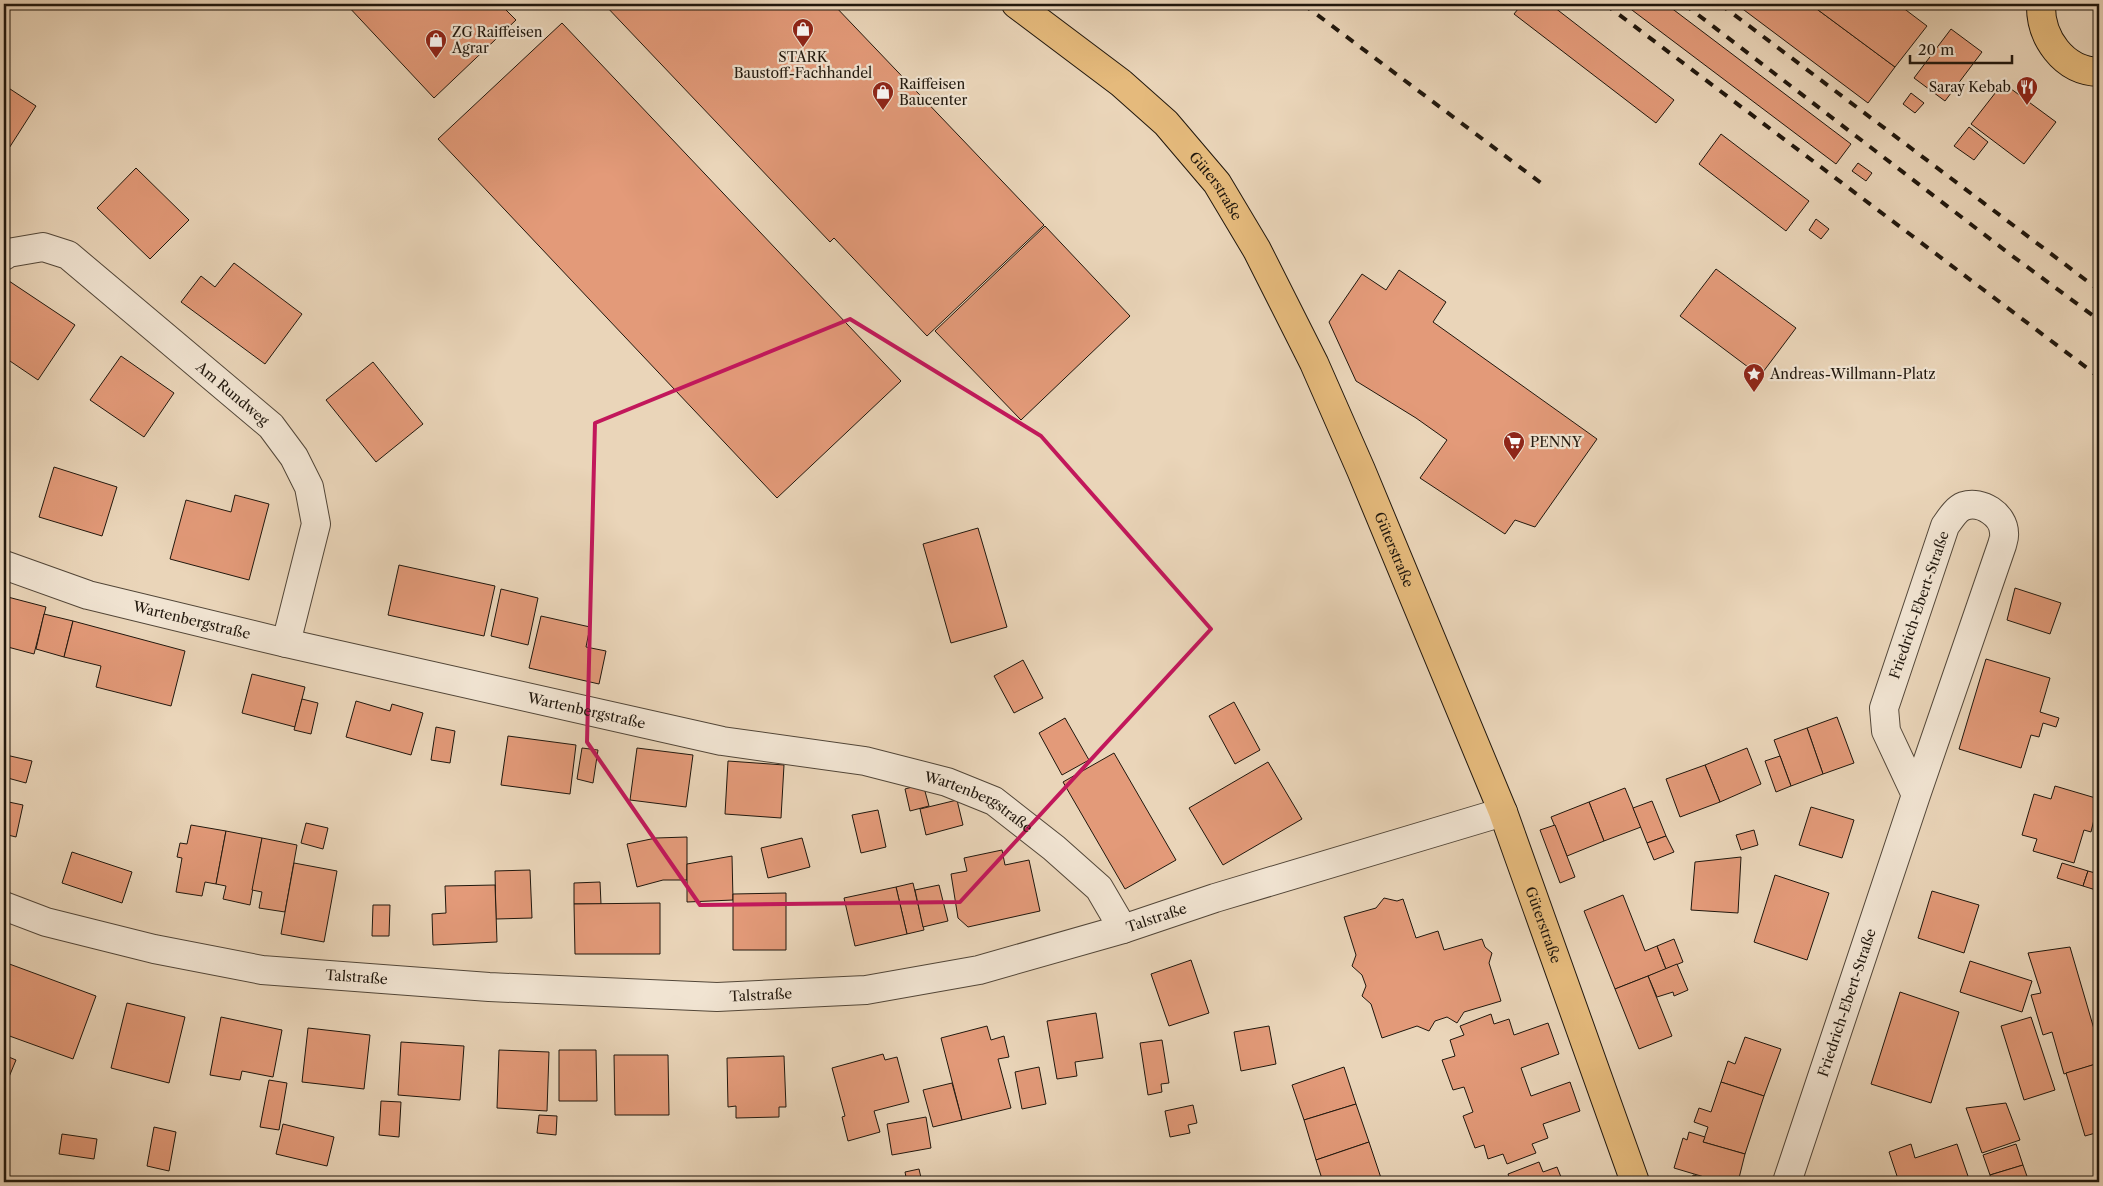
<svg xmlns="http://www.w3.org/2000/svg" width="2103" height="1186" font-family="'Libre Caslon Text',serif">
	<style>
		.building { fill: #e39a79; stroke: #20170d }
		.lines { fill: none; stroke-linecap: round; stroke-linejoin: round }
		.minor-casing { stroke: #524638; stroke-width: 30 }
		.major-casing { stroke: #20170d; stroke-width: 30 }
		.minor { stroke: #f1e4d2; stroke-width: 28 }
		.major { stroke: #e5ba7c; stroke-width: 28 }
		.rail { stroke: #20170d; stroke-width: 4; stroke-dasharray: 9 9; stroke-linecap: butt }
		.marked { fill: none; stroke: #c2185b; stroke-width: 4; stroke-linejoin: round }
		.labels { text-anchor: middle; dominant-baseline: central; stroke-width: 4.5; stroke-linejoin: round; paint-order: stroke }
		.poi-label { font-size: 14px; fill: #20170d; stroke: #f1e4d2; text-anchor: start }
		.street-label { font-size: 14px; fill: #20170d; stroke: #f1e4d2 }
	</style>
	<rect width="100%" height="100%" fill="#ead5b9"/>
	<filter id="stains"><feTurbulence type="fractalNoise" baseFrequency=".004" numOctaves="4"/><feColorMatrix values="0 0 0 0 .2 0 0 0 0 .09 0 0 0 0 .02 0 0 0 .5 -.17"/></filter>
	<radialGradient id="worn" r=".72"><stop offset=".6" stop-color="#630" stop-opacity="0"/><stop offset="1" stop-color="#630" stop-opacity=".3"/></radialGradient>
	<g class="building">
		<path d="M346,4H500L516,20L434,98Z"/>
		<path d="M604,4H833L1044,225L927,336L834,238L830,242Z"/>
		<path d="M1522,4H1550L1674,100L1656,123L1514,14Z"/>
		<path d="M1624,4H1666L1851,144L1836,164Z"/>
		<path d="M1736,4H1810L1895,67L1868,103Z"/>
		<path d="M1810,4H1898L1927,26L1895,67Z"/>
		<path d="M562,23L901,381L777,498L438,139Z"/>
		<path d="M1951,29L1982,52L1945,101L1914,78Z"/>
		<path d="M2003,83L2056,122L2024,164L1971,124Z"/>
		<path d="M4,85L36,106L4,156Z"/>
		<path d="M1911,93L1924,103L1915,113L1903,104Z"/>
		<path d="M1969,127L1988,142L1974,160L1954,146Z"/>
		<path d="M1721,134L1809,201L1786,231L1699,164Z"/>
		<path d="M1858,163L1872,173L1866,181L1852,171Z"/>
		<path d="M136,168L189,220L150,259L97,208Z"/>
		<path d="M1816,219L1829,229L1821,239L1809,230Z"/>
		<path d="M1045,226L1130,316L1021,420L935,331Z"/>
		<path d="M234,263L302,314L265,364L181,302L201,276L215,287Z"/>
		<path d="M1716,269L1796,328L1760,376L1680,316Z"/>
		<path d="M1399,270L1446,302L1433,322L1597,439L1535,527L1515,520L1505,534L1420,478L1447,440L1416,418L1356,381L1329,322L1362,274L1386,290Z"/>
		<path d="M6,279L75,325L38,380L4,357V282Z"/>
		<path d="M121,356L174,393L144,437L90,400Z"/>
		<path d="M373,362L423,424L376,462L326,400Z"/>
		<path d="M54,467L117,487L102,536L39,517Z"/>
		<path d="M235,495L269,504L249,580L170,559L186,500L231,512Z"/>
		<path d="M978,528L1007,627L951,643L923,544Z"/>
		<path d="M399,565L495,586L484,636L388,615Z"/>
		<path d="M2015,588L2061,603L2050,634L2007,620Z"/>
		<path d="M501,589L538,598L528,645L491,636Z"/>
		<path d="M4,596L46,607L34,654L4,646Z"/>
		<path d="M44,614L73,621L64,657L36,649Z"/>
		<path d="M541,616L590,627L586,647L606,651L599,684L529,668Z"/>
		<path d="M73,621L185,651L171,706L96,687L101,666L64,657Z"/>
		<path d="M1986,659L2050,678L2040,712L2059,718L2056,727L2043,723L2039,737L2031,735L2021,768L1959,749Z"/>
		<path d="M1023,660L1043,698L1014,713L994,676Z"/>
		<path d="M252,674L305,687L295,727L242,713Z"/>
		<path d="M302,699L318,703L311,734L294,730Z"/>
		<path d="M356,701L390,711L392,704L423,713L411,755L346,737Z"/>
		<path d="M1234,702L1260,750L1235,764L1209,716Z"/>
		<path d="M1837,717L1854,763L1823,774L1807,728Z"/>
		<path d="M1065,718L1089,760L1062,775L1039,733Z"/>
		<path d="M436,727L455,731L450,763L431,760Z"/>
		<path d="M1807,728L1823,774L1791,786L1774,740Z"/>
		<path d="M508,736L576,745L570,794L501,785Z"/>
		<path d="M582,748L598,750L593,783L577,779Z"/>
		<path d="M637,748L693,755L686,807L630,800Z"/>
		<path d="M1747,748L1761,784L1720,802L1705,765Z"/>
		<path d="M1114,753L1176,860L1125,889L1063,782Z"/>
		<path d="M6,755L32,761L26,783L4,777Z"/>
		<path d="M1780,756L1791,786L1776,792L1765,761Z"/>
		<path d="M728,761L784,765L781,818L725,814Z"/>
		<path d="M1268,762L1302,819L1223,865L1189,808Z"/>
		<path d="M1705,765L1720,802L1680,817L1666,779Z"/>
		<path d="M923,784L929,806L910,811L905,789Z"/>
		<path d="M2055,786L2099,799L2091,832L2084,830L2074,863L2033,851L2037,839L2022,835L2034,794L2051,799Z"/>
		<path d="M1625,788L1641,827L1604,841L1589,802Z"/>
		<path d="M957,800L963,825L926,835L920,809Z"/>
		<path d="M4,801L23,805L16,837L4,834Z"/>
		<path d="M1652,801L1666,836L1647,843L1633,808Z"/>
		<path d="M1589,802L1604,841L1567,856L1551,817Z"/>
		<path d="M1811,807L1854,820L1842,858L1799,845Z"/>
		<path d="M878,810L886,847L861,853L852,815Z"/>
		<path d="M306,823L328,828L323,849L301,843Z"/>
		<path d="M191,825L226,831L216,884L205,882L202,896L176,892L182,858L177,857L180,843L187,844Z"/>
		<path d="M1555,825L1575,877L1560,883L1540,830Z"/>
		<path d="M1754,830L1758,845L1741,850L1736,835Z"/>
		<path d="M226,831L262,838L250,905L223,899L226,886L216,884Z"/>
		<path d="M1666,836L1674,852L1654,860L1647,843Z"/>
		<path d="M687,837V880H663L637,887L627,844L656,838Z"/>
		<path d="M262,838L297,845L285,912L259,908L262,892L252,890Z"/>
		<path d="M802,838L810,867L768,878L761,848Z"/>
		<path d="M1002,850L1005,865L1029,860L1040,911L968,927L958,918L951,874L967,871L964,858Z"/>
		<path d="M72,852L132,872L122,903L62,883Z"/>
		<path d="M732,856L733,900L687,902V864Z"/>
		<path d="M1741,857L1738,913L1691,910L1695,862Z"/>
		<path d="M294,863L337,871L324,942L281,934Z"/>
		<path d="M2062,863L2088,871L2083,886L2057,878Z"/>
		<path d="M530,870L532,918L496,919L495,871Z"/>
		<path d="M2088,871L2099,874V891L2083,886Z"/>
		<path d="M1775,875L1829,893L1807,960L1754,942Z"/>
		<path d="M600,882L601,904H574V883Z"/>
		<path d="M913,883L924,930L907,934L896,887Z"/>
		<path d="M495,885L497,942L433,945L432,914L446,913L445,886Z"/>
		<path d="M939,885L948,921L923,927L915,890Z"/>
		<path d="M896,887L907,934L855,946L844,898Z"/>
		<path d="M1932,891L1979,905L1964,953L1918,938Z"/>
		<path d="M786,893V950H733V894Z"/>
		<path d="M1623,895L1645,951L1657,946L1666,969L1615,989L1584,911Z"/>
		<path d="M1384,898L1397,901L1403,899L1416,938L1438,931L1444,950L1482,939L1485,947L1492,953L1489,963L1501,1001L1464,1012L1457,1023L1447,1017L1435,1021L1429,1031L1417,1026L1382,1038L1371,1004L1362,996L1366,986L1362,975L1352,966L1356,955L1344,917L1376,908Z"/>
		<path d="M660,903V954H575L574,904Z"/>
		<path d="M373,905H390L389,936H372Z"/>
		<path d="M1674,939L1683,962L1666,969L1657,946Z"/>
		<path d="M2070,947L2099,1046V1063L2064,1074L2052,1032L2043,1035L2031,995L2041,993L2028,953Z"/>
		<path d="M1191,960L1209,1013L1169,1026L1151,974Z"/>
		<path d="M1970,961L2032,981L2022,1012L1960,992Z"/>
		<path d="M4,962L96,996L73,1059L4,1034Z"/>
		<path d="M1677,964L1688,990L1674,996L1673,992L1657,997L1648,976Z"/>
		<path d="M1648,976L1672,1036L1639,1049L1615,989Z"/>
		<path d="M1900,992L1959,1012L1931,1103L1871,1084Z"/>
		<path d="M127,1003L185,1017L169,1083L111,1068Z"/>
		<path d="M1096,1013L1103,1058L1075,1062L1077,1076L1057,1079L1047,1021Z"/>
		<path d="M1491,1014L1494,1024L1509,1019L1514,1035L1548,1023L1559,1054L1521,1068L1531,1096L1570,1082L1580,1111L1543,1124L1548,1138L1532,1144L1536,1153L1507,1164L1503,1154L1488,1159L1484,1145L1475,1148L1463,1116L1473,1112L1464,1087L1453,1090L1442,1060L1455,1056L1450,1040L1464,1035L1460,1026Z"/>
		<path d="M221,1017L282,1030L273,1077L242,1071L240,1080L210,1075Z"/>
		<path d="M2031,1017L2055,1090L2024,1100L2001,1026Z"/>
		<path d="M987,1026L991,1040L1004,1036L1009,1057L998,1059L1011,1108L962,1120L941,1038Z"/>
		<path d="M1269,1026L1276,1064L1241,1071L1234,1032Z"/>
		<path d="M308,1028L370,1035L364,1089L302,1082Z"/>
		<path d="M1745,1037L1781,1049L1764,1096L1721,1082L1728,1061L1735,1064Z"/>
		<path d="M1162,1040L1169,1083L1161,1084L1162,1092L1148,1095L1140,1043Z"/>
		<path d="M401,1042L464,1046L460,1100L398,1095Z"/>
		<path d="M499,1050L549,1052L547,1111L497,1108Z"/>
		<path d="M559,1050H596L597,1101H559Z"/>
		<path d="M883,1054L885,1060L897,1057L909,1102L874,1111L880,1132L848,1141L842,1117L845,1116L832,1068Z"/>
		<path d="M4,1055L16,1060L4,1089Z"/>
		<path d="M614,1055H668L669,1115H615Z"/>
		<path d="M784,1056L786,1107H779V1117L736,1118V1106L728,1107L727,1058Z"/>
		<path d="M2099,1063V1132L2085,1136L2066,1073Z"/>
		<path d="M1039,1067L1046,1104L1022,1109L1015,1072Z"/>
		<path d="M1344,1067L1356,1104L1304,1120L1292,1085Z"/>
		<path d="M269,1080L287,1083L279,1130L260,1127Z"/>
		<path d="M1721,1082L1764,1096L1745,1154L1703,1142L1708,1127L1694,1122L1699,1108L1711,1112Z"/>
		<path d="M952,1083L962,1120L933,1127L923,1090Z"/>
		<path d="M381,1101L401,1102L399,1137L379,1135Z"/>
		<path d="M2006,1103L2020,1140L1982,1153L1966,1108Z"/>
		<path d="M1356,1104L1369,1142L1316,1160L1304,1120Z"/>
		<path d="M1193,1105L1197,1123L1188,1125L1190,1133L1170,1137L1165,1111Z"/>
		<path d="M539,1115L557,1116L556,1135L537,1133Z"/>
		<path d="M926,1117L931,1148L892,1155L887,1124Z"/>
		<path d="M283,1124L334,1137L327,1166L276,1154Z"/>
		<path d="M154,1127L176,1132L169,1171L147,1166Z"/>
		<path d="M1689,1132L1705,1137L1703,1142L1745,1154L1738,1182H1721L1674,1168L1683,1138L1687,1140Z"/>
		<path d="M62,1134L97,1139L94,1159L59,1154Z"/>
		<path d="M1369,1142L1381,1178L1368,1182H1323L1316,1160Z"/>
		<path d="M1911,1144L1915,1158L1957,1144L1970,1182H1899L1889,1152Z"/>
		<path d="M2016,1144L2023,1165L1990,1175L1983,1155Z"/>
		<path d="M1539,1162L1543,1172L1557,1167L1563,1182H1511L1508,1174Z"/>
		<path d="M2023,1165L2029,1182H1992L1990,1175Z"/>
		<path d="M919,1169L922,1182H907L905,1172Z"/>
		<path d="M1693,1175L1721,1182H1691Z"/>
	</g>
	<g class="lines">
		<g class="minor-casing">
			<g id="minor">
				<path id="s1" d="M4,256L8,253L43,247L68,255L271,426L294,457L309,487L316,524L286,643"/>
				<path id="s2" d="M4,565L88,595L286,643L722,741L865,761L947,782L994,801L1054,848L1099,888L1123,929"/>
				<path id="s3" d="M4,906L46,922L154,949L262,970L489,987L717,997L866,990L979,970L1123,929L1215,898L1503,812"/>
				<path id="s4" d="M1787,1182L1916,795L2002,545C2003,541 2005,536 2004,533C2004,515 1981,500 1964,506C1956,509 1950,519 1945,526L1884,708L1886,731L1916,795"/>
			</g>
		</g>
		<g class="major-casing">
			<g id="major">
				<path id="s5" d="M1016,4L1121,83L1166,123L1217,183L1257,250L1314,363L1361,470L1503,812L1635,1182"/>
				<path d="M2041,4C2040,37 2063,71 2099,72"/>
			</g>
		</g>
		<use href="#minor" class="minor"/>
		<use href="#major" class="major"/>
		<g class="rail">
			<path d="M1303,4L1541,183"/>
			<path d="M1605,4L2099,377"/>
			<path d="M1684,4L2007,252L2099,320"/>
			<path d="M1720,4L2099,290"/>
		</g>
	</g>
	<path class="marked" d="M850,319L1041,436L1211,629L960,902L700,905L587,742L595,423Z"/>
	<defs>
		<g id="shop-pin" transform="scale(1.125)"><path d="M0 17L-7.5 6A9.5 9.5 0 1 1 7.5 6Z" fill="#8f2418" stroke="#f1e4d2"/><path d="M-5-2.5h2.3a2.7 3.5 0 0 1 5.4 0H5L5.5 6h-11ZM-1.5-2.5h3a1.5 2.3 0 0 0-3 0Z" fill="#fff"/></g>
		<g id="restaurant-pin" transform="scale(1.125)"><path d="M0 17L-7.5 6A9.5 9.5 0 1 1 7.5 6Z" fill="#8f2418" stroke="#f1e4d2"/><path d="M-5-6h1v4h1v-4h1v4h1v-4h1v5L-1.5 .5V6h-2V.5L-5-1ZM5-6V6H3V1.5H1.5Q1.5-4 5-6Z" fill="#fff"/></g>
		<g id="sight-pin" transform="scale(1.125)"><path d="M0 17L-7.5 6A9.5 9.5 0 1 1 7.5 6Z" fill="#8f2418" stroke="#f1e4d2"/><path d="M0-6L1.8-2.2L6-1.7L2.9 1.2L3.7 5.4L0 3.3L-3.7 5.4L-2.9 1.2L-6-1.7L-1.8-2.2Z" fill="#fff"/></g>
		<g id="supermarket-pin" transform="scale(1.125)"><path d="M0 17L-7.5 6A9.5 9.5 0 1 1 7.5 6Z" fill="#8f2418" stroke="#f1e4d2"/><path d="M-6-5.5h2.5l.6 2H6L4.5 2H-2.5L-4.4-4H-6ZM-1.5 3.2a1.3 1.3 0 1 0 .1 0ZM3 3.2a1.3 1.3 0 1 0 .1 0Z" fill="#fff"/></g>
	</defs>
	<g fill-rule="evenodd">
		<use href="#shop-pin" x="803" y="29"/>
		<use href="#shop-pin" x="436" y="40"/>
		<use href="#restaurant-pin" x="2027" y="87"/>
		<use href="#shop-pin" x="883" y="92"/>
		<use href="#sight-pin" x="1754" y="374"/>
		<use href="#supermarket-pin" x="1514" y="442"/>
	</g>
	<g class="labels">
		<g class="poi-label">
			<text x="452" y="32">ZG Raiffeisen<tspan x="452" dy="16">Agrar</tspan></text>
			<text x="803" y="57" text-anchor="middle">STARK<tspan x="803" dy="16">Baustoff-Fachhandel</tspan></text>
			<text x="899" y="84">Raiffeisen<tspan x="899" dy="16">Baucenter</tspan></text>
			<text x="2011" y="87" text-anchor="end">Saray Kebab</text>
			<text x="1770" y="374">Andreas-Willmann-Platz</text>
			<text x="1530" y="442">PENNY</text>
		</g>
		<g class="street-label">
			<text stroke="none"><textPath href="#s5" startOffset="272">Güterstraße</textPath></text>
			<text stroke="none"><textPath href="#s1" startOffset="282">Am Rundweg</textPath></text>
			<text stroke="none"><textPath href="#s5" startOffset="678">Güterstraße</textPath></text>
			<text transform="translate(1919 605) rotate(-71)">Friedrich-Ebert-Straße</text>
			<text stroke="none"><textPath href="#s2" startOffset="196">Wartenbergstraße</textPath></text>
			<text stroke="none"><textPath href="#s2" startOffset="601">Wartenbergstraße</textPath></text>
			<text stroke="none"><textPath href="#s2" startOffset="1006">Wartenbergstraße</textPath></text>
			<text stroke="none"><textPath href="#s3" startOffset="1171">Talstraße</textPath></text>
			<text stroke="none"><textPath href="#s5" startOffset="1082">Güterstraße</textPath></text>
			<text stroke="none"><textPath href="#s3" startOffset="361">Talstraße</textPath></text>
			<text stroke="none"><textPath href="#s3" startOffset="766">Talstraße</textPath></text>
			<text stroke="none"><textPath href="#s4" startOffset="189">Friedrich-Ebert-Straße</textPath></text>
		</g>
	</g>
	<rect width="2103" height="1186" fill="none" stroke="#ead5b9" stroke-width="20"/>
	<rect x="5" y="5" width="2093" height="1176" fill="none" stroke="#20170d" stroke-width="2.5"/>
	<rect x="10" y="10" width="2083" height="1166" fill="none" stroke="#20170d"/>
	<path d="M1910 55v8h102v-8" fill="none" stroke="#20170d" stroke-width="2.5"/>
	<text x="1918" y="55" font-size="15" fill="#20170d" stroke="#f1e4d2" stroke-width="4" paint-order="stroke">20 m</text>
	<rect width="100%" height="100%" filter="url(#stains)"/>
	<rect width="100%" height="100%" fill="url(#worn)"/>
</svg>
